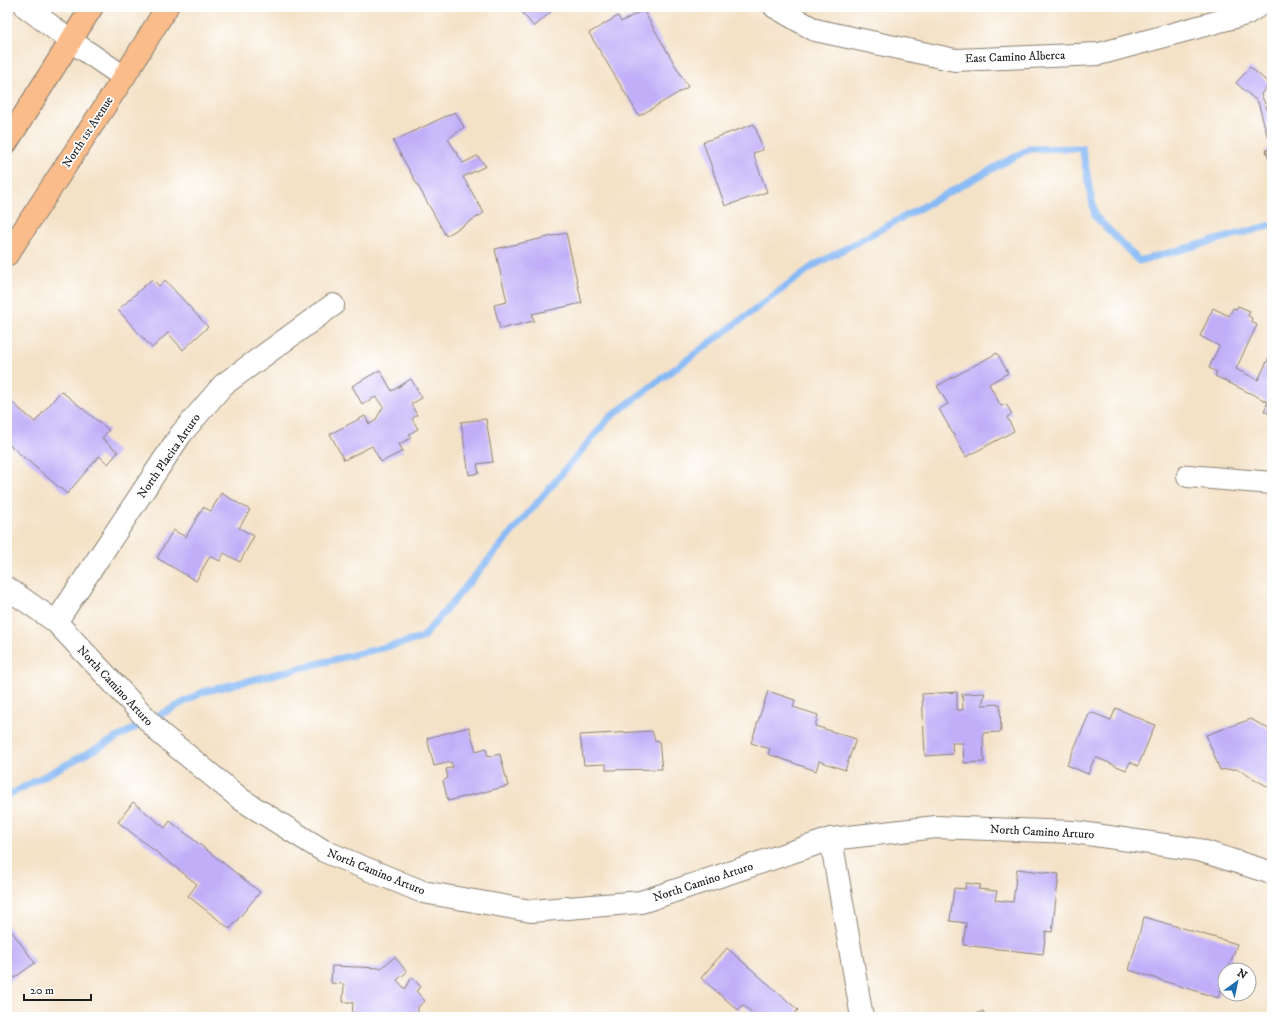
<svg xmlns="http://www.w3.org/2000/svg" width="1279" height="1024" font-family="'IM FELL DW Pica',serif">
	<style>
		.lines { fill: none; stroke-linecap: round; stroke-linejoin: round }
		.stream { stroke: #88baf5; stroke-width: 7 }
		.building { fill: #c0aff8 }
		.minor-casing { stroke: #887f72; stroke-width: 24 }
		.major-casing { stroke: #887f72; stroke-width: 24 }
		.minor { stroke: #fff; stroke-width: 22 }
		.major { stroke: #f9bc8a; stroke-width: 22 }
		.labels { text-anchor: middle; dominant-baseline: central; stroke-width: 3.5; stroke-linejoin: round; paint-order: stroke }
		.street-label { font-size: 12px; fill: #1c1c1c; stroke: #fff }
	</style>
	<rect width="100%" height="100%" fill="#fff"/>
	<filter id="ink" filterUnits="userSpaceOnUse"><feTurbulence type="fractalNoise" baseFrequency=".025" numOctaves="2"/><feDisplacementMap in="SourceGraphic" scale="8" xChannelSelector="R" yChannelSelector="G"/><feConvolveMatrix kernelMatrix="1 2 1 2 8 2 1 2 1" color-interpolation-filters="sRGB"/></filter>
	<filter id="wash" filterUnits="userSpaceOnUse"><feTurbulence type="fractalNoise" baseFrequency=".012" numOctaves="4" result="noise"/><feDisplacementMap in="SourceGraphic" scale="16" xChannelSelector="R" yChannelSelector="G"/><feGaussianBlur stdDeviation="0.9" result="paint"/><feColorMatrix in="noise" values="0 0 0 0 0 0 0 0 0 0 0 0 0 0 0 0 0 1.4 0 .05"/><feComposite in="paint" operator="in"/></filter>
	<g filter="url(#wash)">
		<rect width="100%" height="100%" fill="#f4e2c7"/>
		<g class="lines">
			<path class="stream" d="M7,796L203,692L422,638L610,417L813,266L1029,149L1082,148L1095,216L1139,261L1272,225"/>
		</g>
		<g id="blocks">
			<g class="building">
				<path d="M518,7H556L534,27Z"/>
				<path d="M643,10L688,87L639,116L589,33L618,16L621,22Z"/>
				<path d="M1250,67L1270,84L1261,94L1272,121V137L1267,135L1258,102L1236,83Z"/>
				<path d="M455,112L464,127L448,139L463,163L477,156L486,166L463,177L484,213L446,236L393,141Z"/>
				<path d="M754,124L763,150L753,153L767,192L725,206L703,142Z"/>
				<path d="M1272,148V162L1270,163L1266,150Z"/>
				<path d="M566,233L582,303L532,314L534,321L500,329L494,305L507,302L495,249Z"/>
				<path d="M152,279L159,286L165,280L208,327L183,350L168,333L152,348L118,310Z"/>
				<path d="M1238,306L1250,311L1248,316L1252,318L1251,321L1257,325L1236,369L1258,380L1272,351V415L1264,411L1268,402L1215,376L1217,372L1209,368L1219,346L1200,336L1213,308L1229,316L1233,308L1236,309Z"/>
				<path d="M997,353L1008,373L989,384L1001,406L1006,404L1012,414L1007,417L1014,431L966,457L939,409L948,404L937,386Z"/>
				<path d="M380,370L392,391L411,379L422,398L411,404L417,415L412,419L418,429L409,434L411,438L399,444L403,451L381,462L372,446L344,460L330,434L365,416L369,424L375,421L383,407L376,397L362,404L352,386Z"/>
				<path d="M61,391L109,430L102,438L118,452L108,464L99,456L67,494L7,443V400L8,399L35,422Z"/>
				<path d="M486,419L493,462L477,464L479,473L469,475L461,422Z"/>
				<path d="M221,493L250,510L239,528L254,536L240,562L224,553L220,561L210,556L196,581L157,558L173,530L186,537L203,507L211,511Z"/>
				<path d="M768,691L795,700L793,707L818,715L815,726L856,739L845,770L819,761L816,771L768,754L770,749L751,743Z"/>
				<path d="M957,692V710H963L962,694L985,693L982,705L1000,704L1001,732L983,733L984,762L964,763L963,743H952L953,754L925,756L922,694Z"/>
				<path d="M1116,708L1155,725L1138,766L1130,762L1126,770L1095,757L1088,774L1067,765L1090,712L1111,720Z"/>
				<path d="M1251,719L1272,731V789L1237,769L1220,770L1206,735Z"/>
				<path d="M469,727L476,751L486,748L488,757L500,754L508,786L448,801L443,781L448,778L446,769L453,767L451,762L434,766L427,738Z"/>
				<path d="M652,731L655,740L659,741L662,769L606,770V764L584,765L580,735Z"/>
				<path d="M133,802L165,828L170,821L260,892L230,929L188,896L197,884L118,822Z"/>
				<path d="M1017,869L1059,874L1052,932L1046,931L1043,954L963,945L966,923L950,921L954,888L965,889L966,883L981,885L978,889L997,891L995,900L1013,902Z"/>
				<path d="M1144,917L1237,944L1228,970H1225V979L1218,998L1129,970Z"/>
				<path d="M7,925L35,963L7,983Z"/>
				<path d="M727,948L798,1010L792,1017H757L743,1005L738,1010L701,978Z"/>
				<path d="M395,957L407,972L397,980L405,989L412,977L421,987L416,991L425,1001L418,1007V1017H352L353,1002H343L344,984L331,983L332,966L381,968Z"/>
				<path d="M983,1011L986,1017H970Z"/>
			</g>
		</g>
	</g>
	<g filter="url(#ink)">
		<use href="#blocks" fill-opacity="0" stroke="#887f72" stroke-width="1"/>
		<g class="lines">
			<g class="minor-casing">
				<g id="minor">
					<path d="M26,7L71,41L124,77"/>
					<path d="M775,7L815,30L955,60L1099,54L1246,14L1257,7"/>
					<path d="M1188,476L1272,483"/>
					<path d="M7,588L56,622L161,734L242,800L324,851L423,892L531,911L641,902L831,839L936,827L1074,832L1199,850L1272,873"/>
					<path d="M56,622L181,434L223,385L333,305"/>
					<path d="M831,839L862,1017"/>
				</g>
			</g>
			<g class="major-casing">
				<g id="major">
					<path d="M7,142L92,7"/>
					<path d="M7,255L124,77L167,7"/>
				</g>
			</g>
			<use href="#minor" class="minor"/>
			<use href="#major" class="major"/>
		</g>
	</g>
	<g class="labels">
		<g class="street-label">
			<text transform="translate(1015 57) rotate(-2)">East Camino Alberca</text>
			<text transform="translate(88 132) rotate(-57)">North 1st Avenue</text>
			<text transform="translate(169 456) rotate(-55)">North Placita Arturo</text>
			<text transform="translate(115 686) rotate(47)">North Camino Arturo</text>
			<text transform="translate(1042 832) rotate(3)">North Camino Arturo</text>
			<text transform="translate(376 872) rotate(22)">North Camino Arturo</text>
			<text transform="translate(703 882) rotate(-18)">North Camino Arturo</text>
		</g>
	</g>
	<rect width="1279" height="1024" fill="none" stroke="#fff" stroke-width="24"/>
	<g transform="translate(1237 982) rotate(33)"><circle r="19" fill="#ffffff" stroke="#a4a4a4"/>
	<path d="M0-3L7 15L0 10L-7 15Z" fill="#1f6fb2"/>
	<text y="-6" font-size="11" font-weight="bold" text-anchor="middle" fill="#1c1c1c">N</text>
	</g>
	<path d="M24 994v6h67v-6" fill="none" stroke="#1c1c1c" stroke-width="2"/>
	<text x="30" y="994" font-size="12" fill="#1c1c1c" stroke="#ffffff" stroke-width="3" paint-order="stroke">20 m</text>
</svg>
